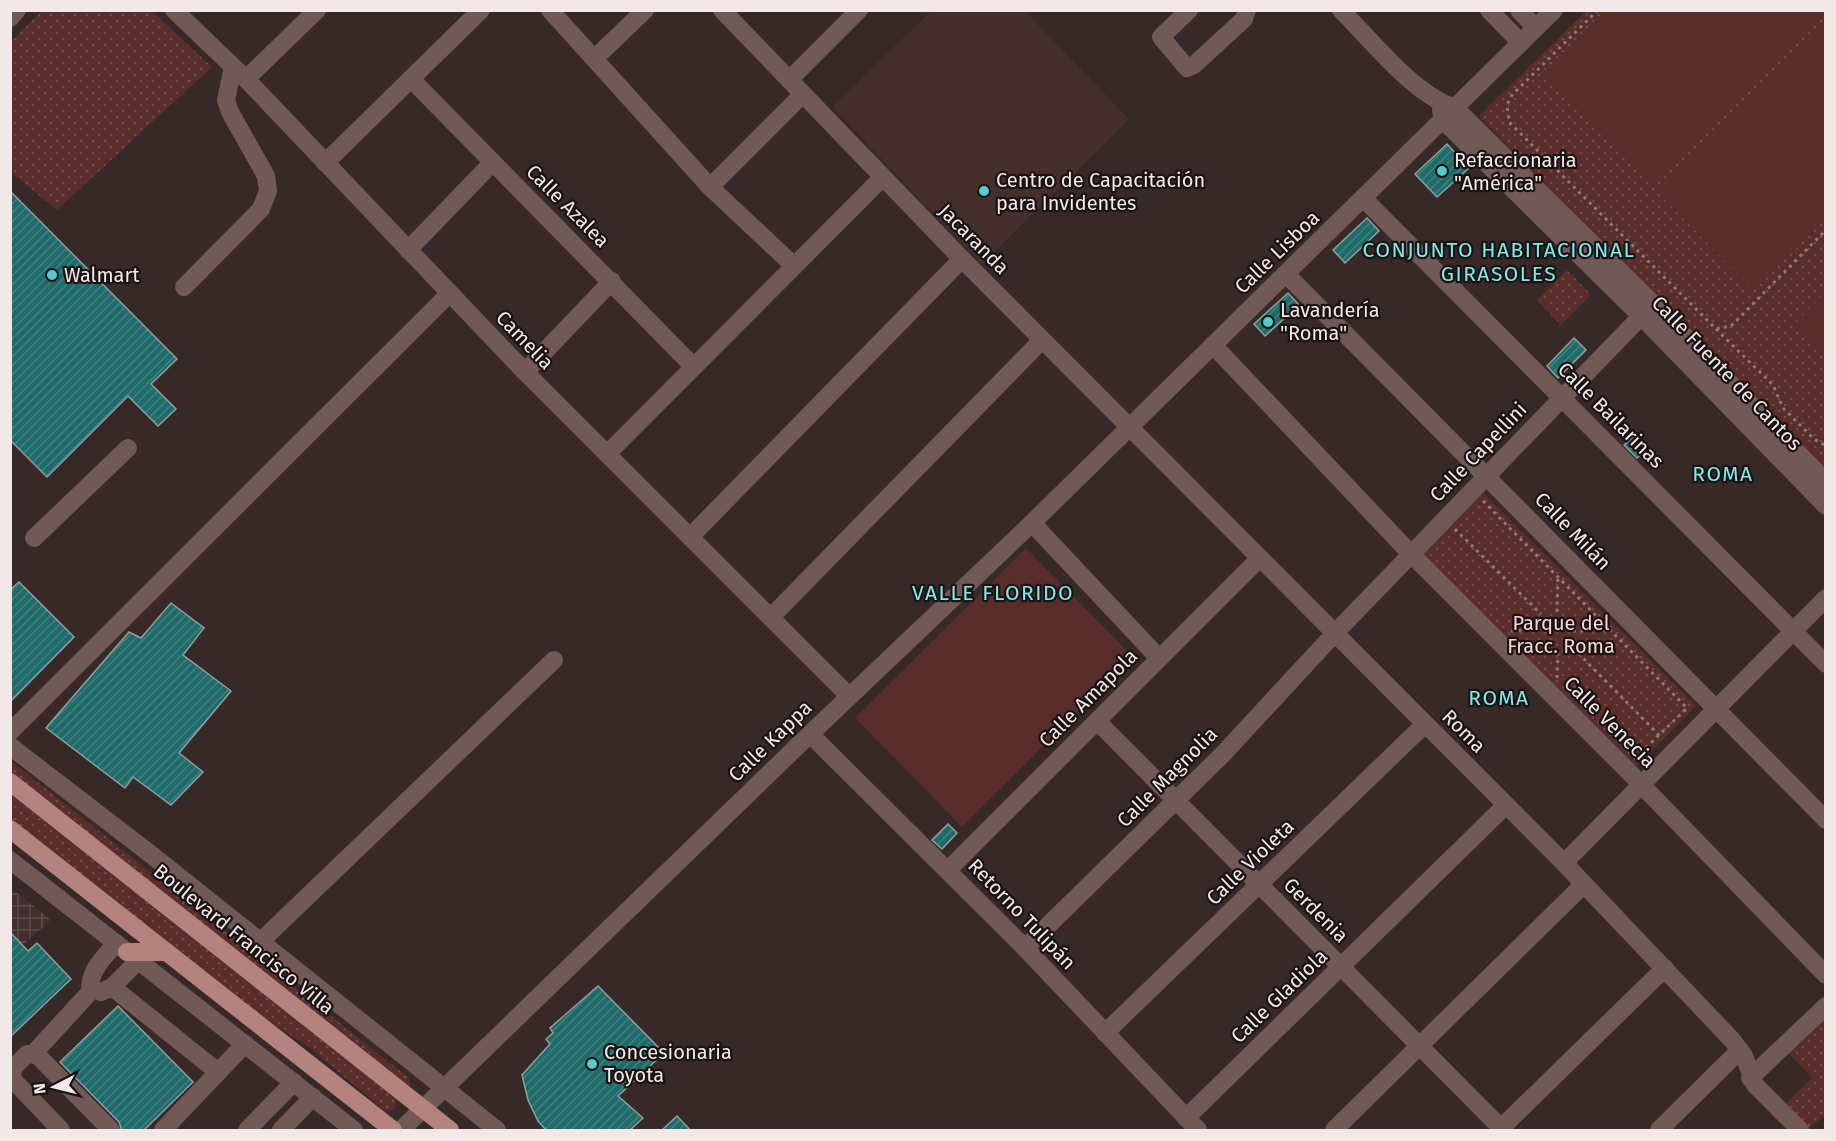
<svg xmlns="http://www.w3.org/2000/svg" width="1836" height="1141" font-family="'Fira Sans',sans-serif">
	<style>
		.built { fill: #442f2c }
		.industrial { fill: url(#industrial-grid) }
		.green { fill: url(#green-dots) }
		.pitch { fill: #592d29 }
		.building { fill: url(#building-hatch); stroke: #8da09f; stroke-width: 1.5 }
		.lines { fill: none; stroke-linecap: round; stroke-linejoin: round }
		.path { stroke: #897d7b; stroke-width: 3; stroke-dasharray: 3 4.5; stroke-linecap: butt }
		.minor { stroke: #715956; stroke-width: 18 }
		.major { stroke: #b4837e; stroke-width: 18 }
		.poi-dot { fill: #53cdcb; stroke: #1a1313; stroke-width: 2 }
		.labels { text-anchor: middle; dominant-baseline: central; stroke-width: 4.5; stroke-linejoin: round; paint-order: stroke }
		.poi-label { font-size: 20px; fill: #f2e8e7; stroke: #1a1313; text-anchor: start }
		.street-label { font-size: 20px; fill: #f2e8e7; stroke: #1a1313 }
		.park-label { font-size: 20px; fill: #f9d5d1; stroke: #1a1313 }
		.neighbourhood-label { font-size: 21px; letter-spacing: 1.5px; fill: #7feae8; stroke: #1a1313 }
	</style>
	<defs>
		<pattern id="industrial-grid" width="8" height="8" patternUnits="userSpaceOnUse" patternTransform="scale(1.5)"><rect width="8" height="8" fill="#442f2c"/><path d="M0 4h8M4 0v8" fill="none" stroke="#5f4d4b"/></pattern>
		<pattern id="green-dots" width="8" height="8" patternUnits="userSpaceOnUse" patternTransform="scale(1.5)"><rect width="8" height="8" fill="#592d29"/><path d="M2 2h.1M6 6h.1" fill="none" stroke="#714b48" stroke-width="1.8" stroke-linecap="round"/></pattern>
		<pattern id="building-hatch" width="6" height="6" patternUnits="userSpaceOnUse" patternTransform="scale(1.5)"><rect width="6" height="6" fill="#1f6b6a"/><path d="M-1 1l2-2M0 6l6-6M5 7l2-2" fill="none" stroke="#40807f"/></pattern>
	</defs>
	<rect width="100%" height="100%" fill="#372927"/>
	<path class="built" d="M1025,11L1129,119L982,264L832,107L931,11Z"/>
	<path class="industrial" d="M10,887L51,920L11,956H10Z"/>
	<g class="green">
		<path d="M42,11H152L212,67L57,210L11,172V41Z"/>
		<path d="M1586,11H1825V471L1479,116Z"/>
		<path d="M1567,270L1591,295L1561,325L1537,300Z"/>
		<path d="M1481,490L1696,706L1632,771L1418,553Z"/>
		<path d="M10,760L409,1078L410,1086L407,1088L11,774Z"/>
		<path d="M10,794L395,1098L396,1107L393,1110L385,1111L309,1047L213,985L11,823Z"/>
		<path d="M1825,1012V1116L1805,1130L1780,1109L1812,1078L1786,1050Z"/>
	</g>
	<g class="pitch">
		<path d="M1816,11L1820,15L1652,181L1546,74L1610,11Z"/>
		<path d="M1824,24L1825,217L1752,289L1656,191Z"/>
		<path d="M1825,293V353L1795,323Z"/>
		<path d="M1026,548L1133,657L962,827L855,718Z"/>
	</g>
	<g class="building">
		<path d="M1447,144L1469,168L1437,197L1415,174Z"/>
		<path d="M10,191L177,359L151,384L176,409L158,426L128,396L47,477L10,440Z"/>
		<path d="M1367,218L1379,231L1345,263L1333,250Z"/>
		<path d="M1288,293L1299,305L1265,336L1254,324Z"/>
		<path d="M1574,338L1586,350L1558,378L1547,366Z"/>
		<path d="M1635,435L1648,448L1637,458L1624,445Z"/>
		<path d="M19,582L74,637L10,702V590Z"/>
		<path d="M171,603L204,628L183,655L231,691L179,753L203,772L171,805L133,777L125,788L46,728L129,632L141,638Z"/>
		<path d="M948,824L957,833L942,849L932,840Z"/>
		<path d="M10,932L28,951L37,943L71,979L10,1037Z"/>
		<path d="M598,986L664,1053L618,1096L643,1118L629,1131H547L538,1121L528,1100L522,1075L550,1044L546,1039L553,1033L550,1028Z"/>
		<path d="M118,1006L193,1082L143,1131H122L119,1122L60,1062Z"/>
		<path d="M677,1116L691,1131H661Z"/>
	</g>
	<g class="lines">
		<g class="path">
			<path d="M1598,10L1512,95L1507,105L1509,122L1716,329L1731,326L1826,230"/>
			<path d="M1716,329L1773,385L1783,408L1814,439L1826,446"/>
			<path d="M1483,501L1687,708L1635,758"/>
			<path d="M1455,529L1541,614"/>
			<path d="M1557,612L1558,577"/>
			<path d="M1511,631L1536,629"/>
			<path d="M1573,631L1610,630"/>
			<path d="M1573,648L1659,735"/>
			<path d="M1557,678L1558,650"/>
		</g>
		<g class="minor">
			<path d="M174,10L246,79L525,372L849,696"/>
			<path d="M550,10L710,187L793,265"/>
			<path d="M722,10L962,259L1564,863L1733,1041L1744,1056L1755,1085L1800,1130"/>
			<path d="M1189,10L1161,37L1187,68L1194,65L1244,19L1247,10"/>
			<path d="M1341,10C1373,42 1413,94 1455,108L1653,304L1826,482"/>
			<path d="M1489,10L1521,43"/>
			<path d="M1519,10L1536,28"/>
			<path d="M10,18L17,10"/>
			<path d="M595,58L645,10"/>
			<path d="M246,79L317,10"/>
			<path d="M411,79L693,366"/>
			<path d="M789,80L859,10"/>
			<path d="M1441,110L1443,120L1641,316L1826,506"/>
			<path d="M325,163L481,10"/>
			<path d="M710,187L803,94"/>
			<path d="M1364,199L1826,664"/>
			<path d="M408,250L493,162"/>
			<path d="M1286,274L1826,820"/>
			<path d="M184,287L261,209L268,191L266,176L230,112L226,100L233,67"/>
			<path d="M1213,345L1411,554L1625,768L1826,975"/>
			<path d="M525,372L612,281"/>
			<path d="M607,454L882,178"/>
			<path d="M1032,523L1159,658"/>
			<path d="M690,537L962,259"/>
			<path d="M34,538L128,448"/>
			<path d="M772,616L1042,340"/>
			<path d="M1097,721L1503,1130"/>
			<path d="M10,732L449,294"/>
			<path d="M810,734L1025,948L1198,1130"/>
			<path d="M10,746L153,856L497,1130"/>
			<path d="M10,860L354,1130"/>
			<path d="M1564,863L1826,598"/>
			<path d="M948,870L1260,558"/>
			<path d="M260,942L554,660"/>
			<path d="M1025,948L1223,754L1335,633L1653,304"/>
			<path d="M112,987L218,1072"/>
			<path d="M101,992L112,987L138,961"/>
			<path d="M1105,1033L1425,724"/>
			<path d="M34,1053L90,992C89,970 103,959 116,943"/>
			<path d="M1750,1078L1826,1006"/>
			<path d="M1186,1118L1506,805"/>
			<path d="M61,1130L12,1079L13,1068L27,1054L37,1055L111,1130"/>
			<path d="M163,1130L245,1044"/>
			<path d="M247,1130L294,1082"/>
			<path d="M281,1130L313,1097"/>
			<path d="M401,1130L810,734L1032,523L1554,10"/>
			<path d="M1334,1130L1584,884"/>
			<path d="M1499,1130L1665,968"/>
			<path d="M1659,1130L1740,1050"/>
		</g>
		<g class="major">
			<path d="M10,782L450,1130"/>
			<path d="M10,829L393,1130"/>
			<path d="M127,952H167"/>
		</g>
	</g>
	<g class="poi-dot">
		<circle cx="1442" cy="171" r="6"/>
		<circle cx="984" cy="191" r="6"/>
		<circle cx="52" cy="275" r="6"/>
		<circle cx="1268" cy="322" r="6"/>
		<circle cx="592" cy="1064" r="6"/>
	</g>
	<g class="labels">
		<g class="poi-label">
			<text x="1454" y="160">Refaccionaria<tspan x="1454" dy="23">"América"</tspan></text>
			<text x="996" y="180">Centro de Capacitación<tspan x="996" dy="23">para Invidentes</tspan></text>
			<text x="64" y="275">Walmart</text>
			<text x="1280" y="310">Lavandería<tspan x="1280" dy="23">"Roma"</tspan></text>
			<text x="604" y="1052">Concesionaria<tspan x="604" dy="23">Toyota</tspan></text>
		</g>
		<g class="street-label">
			<text transform="translate(568 206) rotate(45)">Calle Azalea</text>
			<text transform="translate(974 239) rotate(45)">Jacaranda</text>
			<text transform="translate(1277 252) rotate(-44)">Calle Lisboa</text>
			<text transform="translate(525 340) rotate(46)">Camelia</text>
			<text transform="translate(1727 373) rotate(46)">Calle Fuente de Cantos</text>
			<text transform="translate(1611 415) rotate(45)">Calle Bailarinas</text>
			<text transform="translate(1478 452) rotate(-46)">Calle Capellini</text>
			<text transform="translate(1573 531) rotate(46)">Calle Milán</text>
			<text transform="translate(1088 698) rotate(-45)">Calle Amapola</text>
			<text transform="translate(1610 722) rotate(45)">Calle Venecia</text>
			<text transform="translate(1464 731) rotate(45)">Roma</text>
			<text transform="translate(770 741) rotate(-44)">Calle Kappa</text>
			<text transform="translate(1167 777) rotate(-45)">Calle Magnolia</text>
			<text transform="translate(1250 862) rotate(-44)">Calle Violeta</text>
			<text transform="translate(1316 910) rotate(45)">Gerdenia</text>
			<text transform="translate(1022 914) rotate(46)">Retorno Tulipán</text>
			<text transform="translate(244 939) rotate(39)">Boulevard Francisco Villa</text>
			<text transform="translate(1279 996) rotate(-44)">Calle Gladiola</text>
		</g>
		<g class="park-label">
			<text x="1561" y="623">Parque del<tspan x="1561" dy="23">Fracc. Roma</tspan></text>
		</g>
		<g class="neighbourhood-label">
			<text x="1499" y="250">CONJUNTO HABITACIONAL<tspan x="1499" dy="24">GIRASOLES</tspan></text>
			<text x="1723" y="474">ROMA</text>
			<text x="993" y="593">VALLE FLORIDO</text>
			<text x="1499" y="698">ROMA</text>
		</g>
	</g>
	<rect width="1836" height="1141" fill="none" stroke="#f2e8e7" stroke-width="24"/>
	<g transform="translate(54 1087) rotate(263)" stroke="#1a1313" stroke-width="4.5" paint-order="stroke">
	<path d="M0-4.5L10 22L0 15L-10 22Z" fill="#f2e8e7"/>
	<text y="-9" font-size="16" font-weight="bold" text-anchor="middle" fill="#f2e8e7">N</text>
	</g>
</svg>
